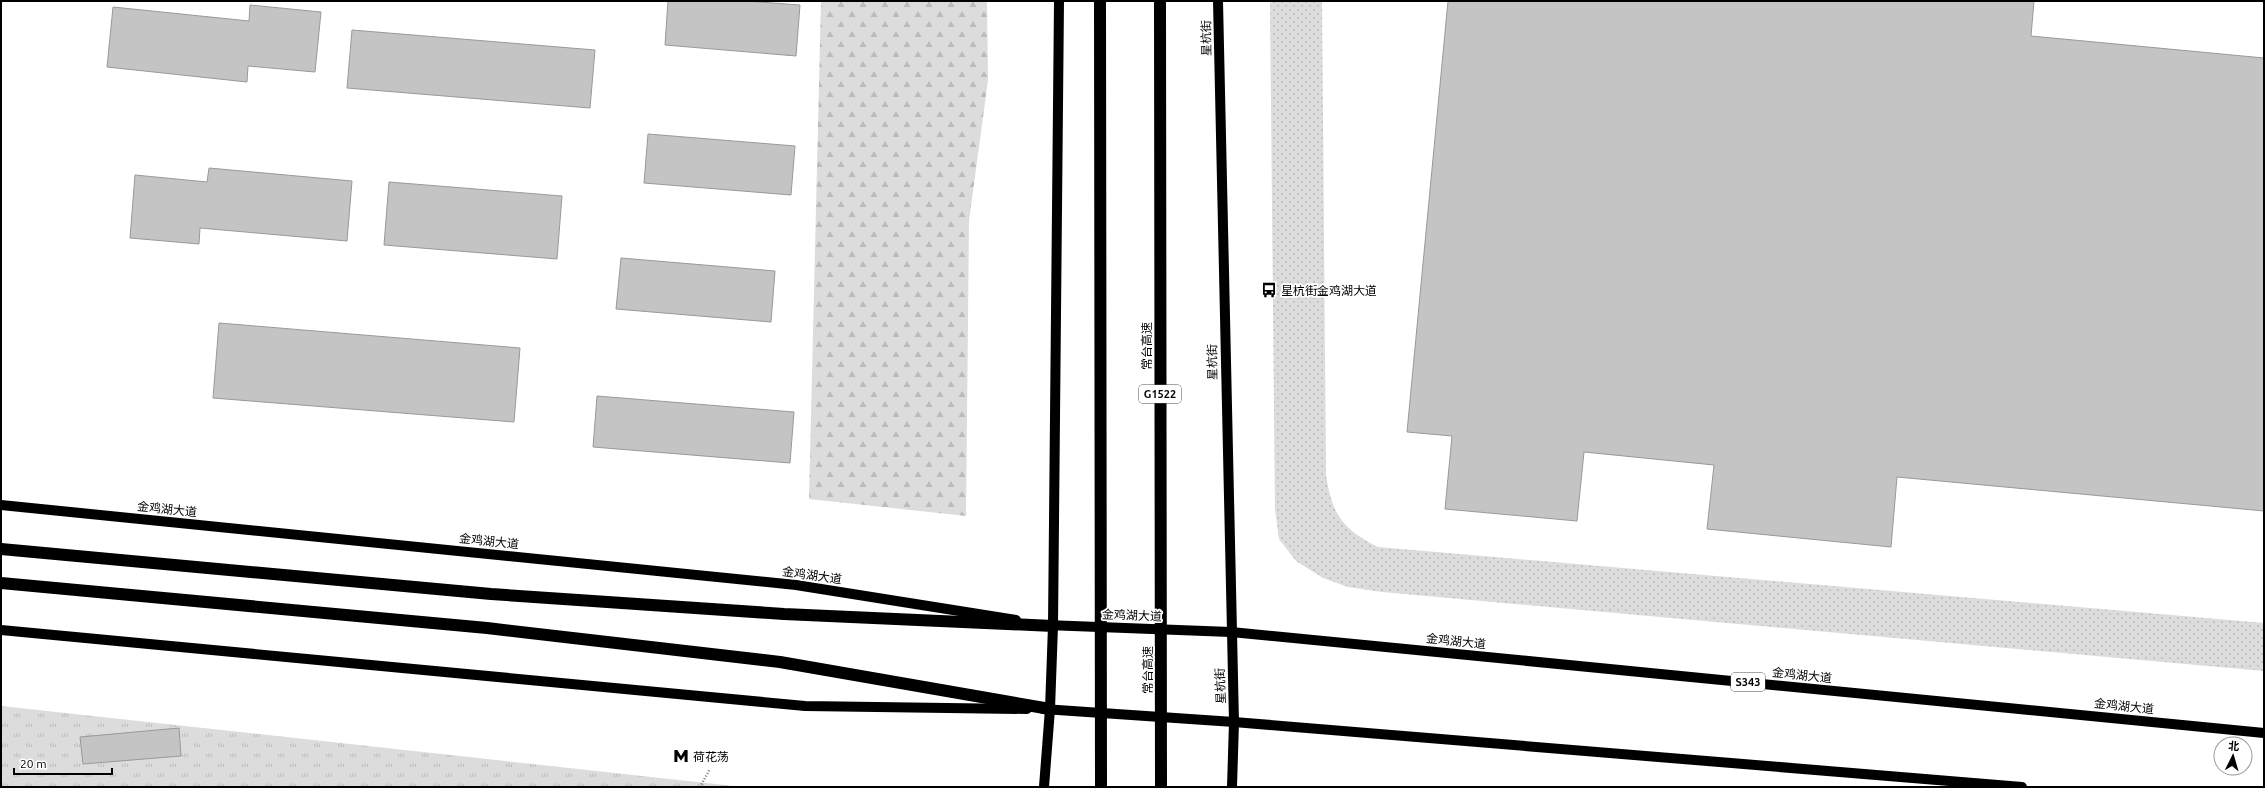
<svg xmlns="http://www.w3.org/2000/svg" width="2265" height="788" font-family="Ubuntu,'Noto Sans SC',sans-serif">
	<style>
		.grass { fill: url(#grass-dots) }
		.forest { fill: url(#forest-firs) }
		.park { fill: url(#park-tufts) }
		.building { fill: #c4c4c4; stroke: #999 }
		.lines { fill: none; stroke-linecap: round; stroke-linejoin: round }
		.path { stroke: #777; stroke-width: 2.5; stroke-dasharray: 1 2; stroke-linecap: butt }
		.major { stroke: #000; stroke-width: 10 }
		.highway { stroke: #000; stroke-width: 12 }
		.labels { text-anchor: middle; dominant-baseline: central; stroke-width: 3.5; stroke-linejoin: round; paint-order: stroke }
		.shield { fill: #fff; stroke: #4c4c4c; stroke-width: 1 }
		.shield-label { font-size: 11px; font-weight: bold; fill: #000 }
		.street-label { font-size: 12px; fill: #000; stroke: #fff }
		.poi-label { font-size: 12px; fill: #000; stroke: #fff; text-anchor: start }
	</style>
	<defs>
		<pattern id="grass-dots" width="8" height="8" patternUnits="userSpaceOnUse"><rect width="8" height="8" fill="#dcdcdc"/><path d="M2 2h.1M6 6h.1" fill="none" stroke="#bbb" stroke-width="1.8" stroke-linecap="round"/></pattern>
		<pattern id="forest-firs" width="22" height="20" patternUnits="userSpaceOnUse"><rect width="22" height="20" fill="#dcdcdc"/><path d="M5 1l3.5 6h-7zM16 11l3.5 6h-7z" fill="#bbb"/></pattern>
		<pattern id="park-tufts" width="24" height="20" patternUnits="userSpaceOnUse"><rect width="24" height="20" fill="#dcdcdc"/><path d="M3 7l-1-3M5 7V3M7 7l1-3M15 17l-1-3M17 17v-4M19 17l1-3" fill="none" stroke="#bbb"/></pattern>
	</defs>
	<rect width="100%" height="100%" fill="#fff"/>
	<path class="grass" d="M1270,1H1322L1326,475C1332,514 1342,529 1378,547L2264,623V671L1382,592L1348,587L1323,578L1296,561L1279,539L1275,509Z"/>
	<path class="forest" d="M821,1H987L988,80L969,221L966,516L809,499Z"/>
	<path class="park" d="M1,706L743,787H1Z"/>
	<g class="building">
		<path d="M668,1H746L800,5L796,56L665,45Z"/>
		<path d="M1448,1H2034L2031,36L2264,58V511L1897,477L1891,547L1707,529L1714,465L1584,452L1577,521L1445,509L1452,436L1407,432Z"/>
		<path d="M250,5L321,12L315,72L248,66L247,82L107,67L113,7L249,21Z"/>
		<path d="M352,30L595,50L590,108L347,88Z"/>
		<path d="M648,134L795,146L791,195L644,183Z"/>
		<path d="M209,168L352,181L347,241L200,228L199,244L130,238L135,175L207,182Z"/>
		<path d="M389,182L562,196L557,259L384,245Z"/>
		<path d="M621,258L775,271L771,322L616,309Z"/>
		<path d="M219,323L520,348L514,422L213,398Z"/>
		<path d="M597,396L794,412L790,463L593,447Z"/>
		<path d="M179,728L181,756L83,764L80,737Z"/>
	</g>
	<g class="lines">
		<path class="path" d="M700,787L710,769"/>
		<g class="major">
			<path d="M1218,1L1234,722L1232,787"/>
			<path d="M1,505L796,585L1016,620"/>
			<path d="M1046,625L1231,632L2264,733"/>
			<path d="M1,630L805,706L1027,709"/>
			<path d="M1043,709L1234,722L2022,787"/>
			<path d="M1044,787L1050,709L1053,626L1059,1"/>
		</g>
		<g class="highway">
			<path d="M1100,1L1101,787"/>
			<path d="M1160,1L1161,787"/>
			<path d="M1,549L491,594L784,614L1053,626"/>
			<path d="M1,583L487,628L780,662L1050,709"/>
		</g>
	</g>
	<defs>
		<g id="bus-bare" transform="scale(1.2)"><path d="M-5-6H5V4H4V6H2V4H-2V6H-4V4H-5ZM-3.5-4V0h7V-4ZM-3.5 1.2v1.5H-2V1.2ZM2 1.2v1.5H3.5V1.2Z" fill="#000" stroke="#fff" stroke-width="2.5" paint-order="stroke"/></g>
		<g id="metro-bare" transform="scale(1.2)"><path d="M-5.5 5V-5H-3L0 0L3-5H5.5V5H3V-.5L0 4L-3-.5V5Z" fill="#000" stroke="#fff" stroke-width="2.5" paint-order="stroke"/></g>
	</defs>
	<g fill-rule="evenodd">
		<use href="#bus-bare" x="1269" y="290"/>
		<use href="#metro-bare" x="681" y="756"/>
	</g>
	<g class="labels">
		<g class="shield">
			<rect x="1139" y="385" width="42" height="18" rx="3"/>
			<rect x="1731" y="673" width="34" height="18" rx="3"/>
		</g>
		<g class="shield-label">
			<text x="1160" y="394">G1522</text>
			<text x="1748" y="682">S343</text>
		</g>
		<g class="street-label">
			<text transform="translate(1206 38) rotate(-91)">星杭街</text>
			<text transform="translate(1146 346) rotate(-90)">常台高速</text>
			<text transform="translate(1212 362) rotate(-91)">星杭街</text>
			<text transform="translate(167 509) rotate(6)">金鸡湖大道</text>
			<text transform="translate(489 541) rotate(6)">金鸡湖大道</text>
			<text transform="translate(812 575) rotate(8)">金鸡湖大道</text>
			<text transform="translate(1132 615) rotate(2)">金鸡湖大道</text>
			<text transform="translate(1456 641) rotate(6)">金鸡湖大道</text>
			<text transform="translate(1147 670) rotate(-90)">常台高速</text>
			<text transform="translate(1802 675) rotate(6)">金鸡湖大道</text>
			<text transform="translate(1220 686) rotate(-92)">星杭街</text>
			<text transform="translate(2124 706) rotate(6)">金鸡湖大道</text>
		</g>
		<g class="poi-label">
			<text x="1281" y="290">星杭街金鸡湖大道</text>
			<text x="693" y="756">荷花荡</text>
		</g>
	</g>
	<rect width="2265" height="788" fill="none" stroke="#000000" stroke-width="4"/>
	<g transform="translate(2233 756) rotate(5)"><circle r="19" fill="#ffffff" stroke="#999999"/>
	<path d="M0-3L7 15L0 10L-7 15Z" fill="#000000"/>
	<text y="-6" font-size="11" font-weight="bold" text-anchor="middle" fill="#000000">北</text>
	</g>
	<path d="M14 768v6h98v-6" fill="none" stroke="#000000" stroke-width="2"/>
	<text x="20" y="768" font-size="12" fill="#000000" stroke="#ffffff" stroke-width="3" paint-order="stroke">20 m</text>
</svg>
